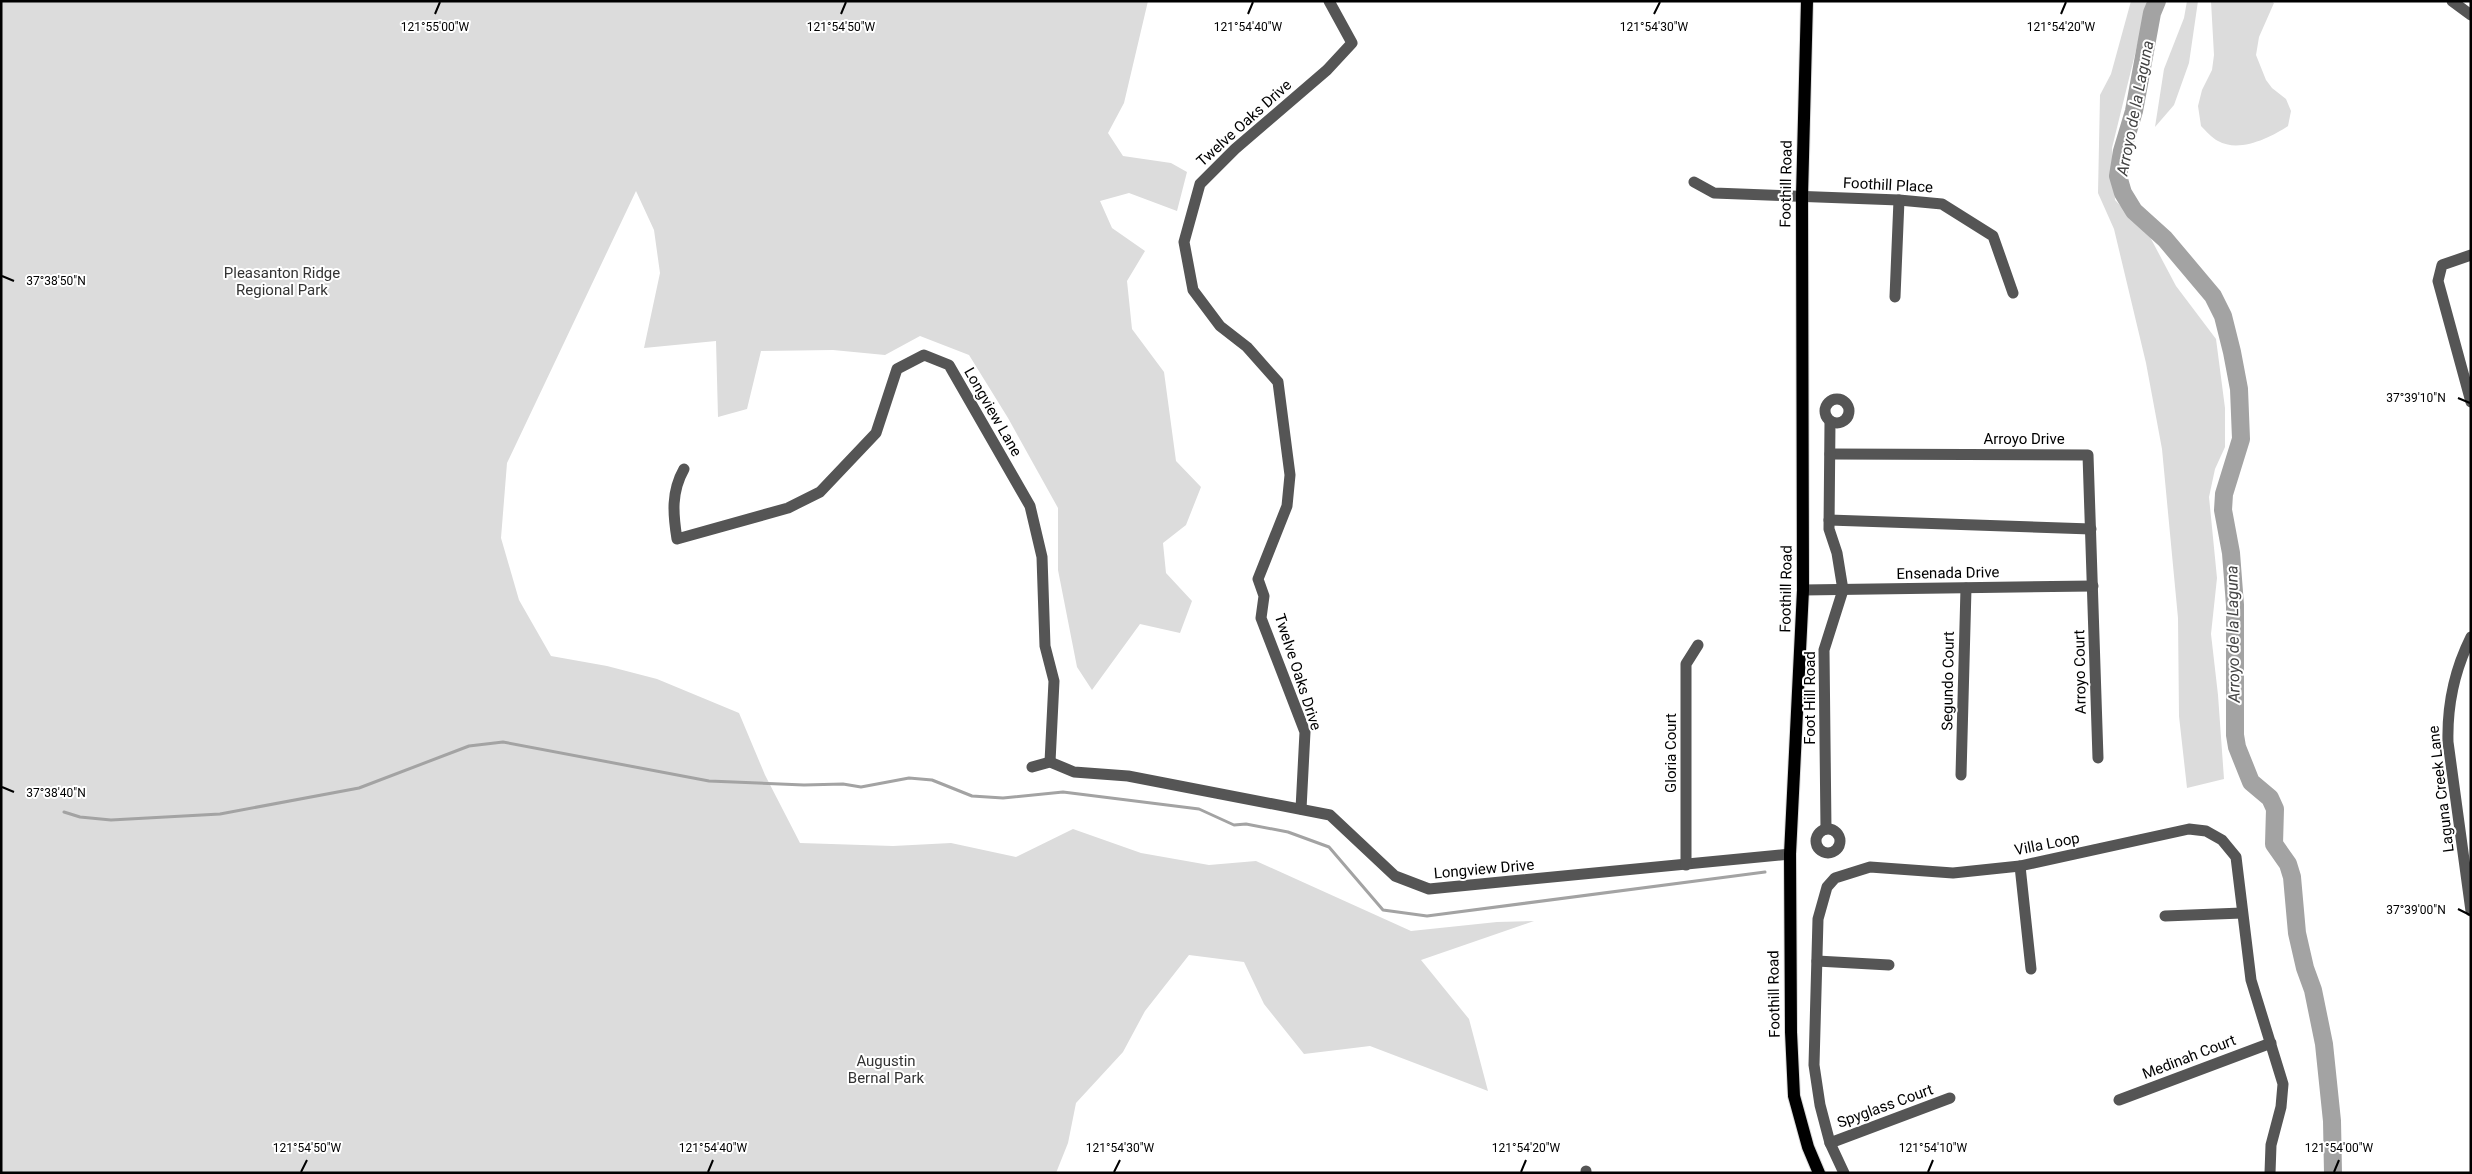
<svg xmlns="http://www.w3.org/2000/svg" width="2472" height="1174" font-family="Roboto,sans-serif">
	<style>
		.green { fill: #dcdcdc }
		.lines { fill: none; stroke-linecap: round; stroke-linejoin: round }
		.stream { stroke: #a3a3a3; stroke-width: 3 }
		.river { stroke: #a3a3a3; stroke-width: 18 }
		.major-casing { stroke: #dbdbdb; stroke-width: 14 }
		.minor { stroke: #555; stroke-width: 11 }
		.major { stroke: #000; stroke-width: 12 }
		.ticks { fill: none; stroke: #000; stroke-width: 2 }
		.labels { text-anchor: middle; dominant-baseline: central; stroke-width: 4; stroke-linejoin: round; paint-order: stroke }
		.street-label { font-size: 15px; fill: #000; stroke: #fff }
		.park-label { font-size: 15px; fill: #333; stroke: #fff }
		.water-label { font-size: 16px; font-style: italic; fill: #444; stroke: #fff }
		.ticks-label { font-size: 12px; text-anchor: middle; fill: #000; stroke: #fff; stroke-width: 4; stroke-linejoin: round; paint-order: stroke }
	</style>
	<rect width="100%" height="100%" fill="#fff"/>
	<g class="green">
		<path d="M1,1H1148L1124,103L1108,133L1123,156L1171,163L1187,172L1177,211L1129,193L1100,201L1112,228L1145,251L1127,281L1132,329L1164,372L1176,461L1201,487L1186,525L1163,543L1166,573L1192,601L1180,633L1140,624L1092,690L1077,667L1058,570V508L1008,418L969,355L920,336L885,355L833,350L761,351L747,409L718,417L716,341L644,348L660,273L654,230L636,191L507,463L501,538L519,600L551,656L607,666L657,679L739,713L765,775L800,843L893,846L951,843L1016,857L1073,829L1141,853L1209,865L1256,861L1411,931L1497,922L1534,921L1421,960L1469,1019L1488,1091L1370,1046L1304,1054L1264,1004L1244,962L1189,955L1145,1011L1123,1052L1076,1103L1068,1143L1056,1173H1Z"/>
		<path d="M2131,1H2148L2112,148L2115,200L2150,237L2176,286L2216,339L2225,408V447L2215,469L2209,497L2217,578L2211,634L2218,695L2224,779L2187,788L2179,716L2178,618L2162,449L2146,363L2114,229L2098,193L2100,95L2111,74Z"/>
		<path d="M2187,1H2198L2189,63L2174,105L2155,127L2164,69L2184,18Z"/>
		<path d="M2211,1H2271L2274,3L2259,37L2256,55L2266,80L2272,88L2286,99L2291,111L2288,126C2270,138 2239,153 2218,141C2212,138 2206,131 2201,126L2198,106L2202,90L2212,70L2214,55Z"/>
	</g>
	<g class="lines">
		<path class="stream" d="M64,812L80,817L111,820L220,814L359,788L469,746L503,742L709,781L804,785L843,784L861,787L909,778L932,780L972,796L1003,798L1063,792L1199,809L1234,825L1246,824L1288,832L1329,847L1383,910L1427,916L1765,872"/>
		<path class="river" d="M2157,1L2152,13L2134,111L2122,151L2118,176L2123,193L2134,211L2165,239L2213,296L2223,316L2232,352L2239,389L2241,439L2224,494L2223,510L2231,553L2235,605V735L2237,747L2251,782L2270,798L2275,809L2274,844L2288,864L2292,877L2297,933L2305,968L2313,990L2324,1044L2332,1121L2333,1173"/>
		<g class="major-casing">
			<path id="major" d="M1807,1L1802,196L1803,590L1790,854L1791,1032L1794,1096L1808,1147L1819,1173"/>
		</g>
		<g class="minor">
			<path d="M2452,1L2471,15"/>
			<path d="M1694,182L1714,193L1899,200L1942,204L1993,236L2013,293"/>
			<path d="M2471,255L2442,265L2438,281L2471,402"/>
			<path d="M1895,297L1899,200"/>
			<circle cx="1837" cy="411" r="12"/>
			<path d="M1830,454L2088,455L2098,758"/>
			<path d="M684,469C671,492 673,514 677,539L788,508L820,492L876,433L897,369L924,355L949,365L1030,506L1042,557L1045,646L1054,681L1050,762"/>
			<path d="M1829,520L2091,529"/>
			<path d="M1803,590L2093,586"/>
			<path d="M2471,637C2454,671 2447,704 2448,742L2471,911"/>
			<path d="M1032,767L1050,762L1074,772L1128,776L1330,815L1395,876L1429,889L1790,854"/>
			<path d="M1961,775L1966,588"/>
			<path d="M1301,809L1305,732L1261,618L1264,596L1258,579L1287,506L1290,475L1278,382L1247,347L1220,326L1193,290L1184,242L1200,184L1235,149L1327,70L1352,43L1329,1"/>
			<circle cx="1828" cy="841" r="12"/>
			<path d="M1826,829L1824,650L1843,590L1837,553L1829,529L1830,422"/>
			<path d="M1686,865V664L1698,645"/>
			<path d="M2020,866L2031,969"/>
			<path d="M2165,916L2242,913"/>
			<path d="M1817,961L1889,965"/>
			<path d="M2119,1100L2271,1043"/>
			<path d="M1830,1143L1950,1098"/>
			<path d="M1586,1171V1173"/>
			<path d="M1844,1173L1830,1143L1820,1105L1814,1065L1818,919L1827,887L1835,878L1870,867L1953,873L2020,866L2189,829L2206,831L2222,840L2236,857L2251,980L2283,1084L2281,1107L2271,1145L2270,1173"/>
		</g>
		<use href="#major" class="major"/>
	</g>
	<path class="ticks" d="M435,14L440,2M841,14L846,2M1248,14L1253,2M1654,14L1660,2M2061,14L2066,2M2,276L14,281M2458,398L2470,403M2,787L14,792M2458,909L2470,915M301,1172L307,1160M708,1172L713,1160M1114,1172L1120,1160M1521,1172L1526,1160M1928,1172L1933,1160M2334,1172L2339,1160"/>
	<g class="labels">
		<g class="street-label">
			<text transform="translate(1244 123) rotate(-42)">Twelve Oaks Drive</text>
			<text transform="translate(1786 184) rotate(-89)">Foothill Road</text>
			<text transform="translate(1888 185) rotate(3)">Foothill Place</text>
			<text transform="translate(993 412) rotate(60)">Longview Lane</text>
			<text x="2024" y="439">Arroyo Drive</text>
			<text transform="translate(1948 573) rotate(-1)">Ensenada Drive</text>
			<text transform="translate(1786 589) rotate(-89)">Foothill Road</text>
			<text transform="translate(1298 672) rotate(72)">Twelve Oaks Drive</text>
			<text transform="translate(2080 672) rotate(-91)">Arroyo Court</text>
			<text transform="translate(1948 681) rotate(-89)">Segundo Court</text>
			<text transform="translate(1810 698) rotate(-90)">Foot Hill Road</text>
			<text transform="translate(1671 753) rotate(-90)">Gloria Court</text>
			<text transform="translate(2441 789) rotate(-97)">Laguna Creek Lane</text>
			<text transform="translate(2047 844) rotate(-11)">Villa Loop</text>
			<text transform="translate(1484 869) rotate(-5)">Longview Drive</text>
			<text transform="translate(1774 994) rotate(-91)">Foothill Road</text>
			<text transform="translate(2189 1057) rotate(-21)">Medinah Court</text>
			<text transform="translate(1885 1106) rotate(-20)">Spyglass Court</text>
		</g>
		<g class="park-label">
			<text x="282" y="273">Pleasanton Ridge<tspan x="282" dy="17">Regional Park</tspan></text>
			<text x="886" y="1061">Augustin<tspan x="886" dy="17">Bernal Park</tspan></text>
		</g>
		<g class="water-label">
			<text transform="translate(2135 108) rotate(-79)">Arroyo de la Laguna</text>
			<text transform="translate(2233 634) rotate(-91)">Arroyo de la Laguna</text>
		</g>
	</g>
	<g class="ticks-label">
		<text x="435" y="31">121°55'00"W</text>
		<text x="841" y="31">121°54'50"W</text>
		<text x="1248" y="31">121°54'40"W</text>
		<text x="1654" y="31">121°54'30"W</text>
		<text x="2061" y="31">121°54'20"W</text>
		<text x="56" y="285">37°38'50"N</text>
		<text x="2416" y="402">37°39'10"N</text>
		<text x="56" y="797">37°38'40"N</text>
		<text x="2416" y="914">37°39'00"N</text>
		<text x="2339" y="1152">121°54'00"W</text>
		<text x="307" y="1152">121°54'50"W</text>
		<text x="713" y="1152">121°54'40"W</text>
		<text x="1120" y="1152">121°54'30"W</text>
		<text x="1526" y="1152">121°54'20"W</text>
		<text x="1933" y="1152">121°54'10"W</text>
	</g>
	<rect width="2472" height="1174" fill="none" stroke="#000000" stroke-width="5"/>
</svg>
